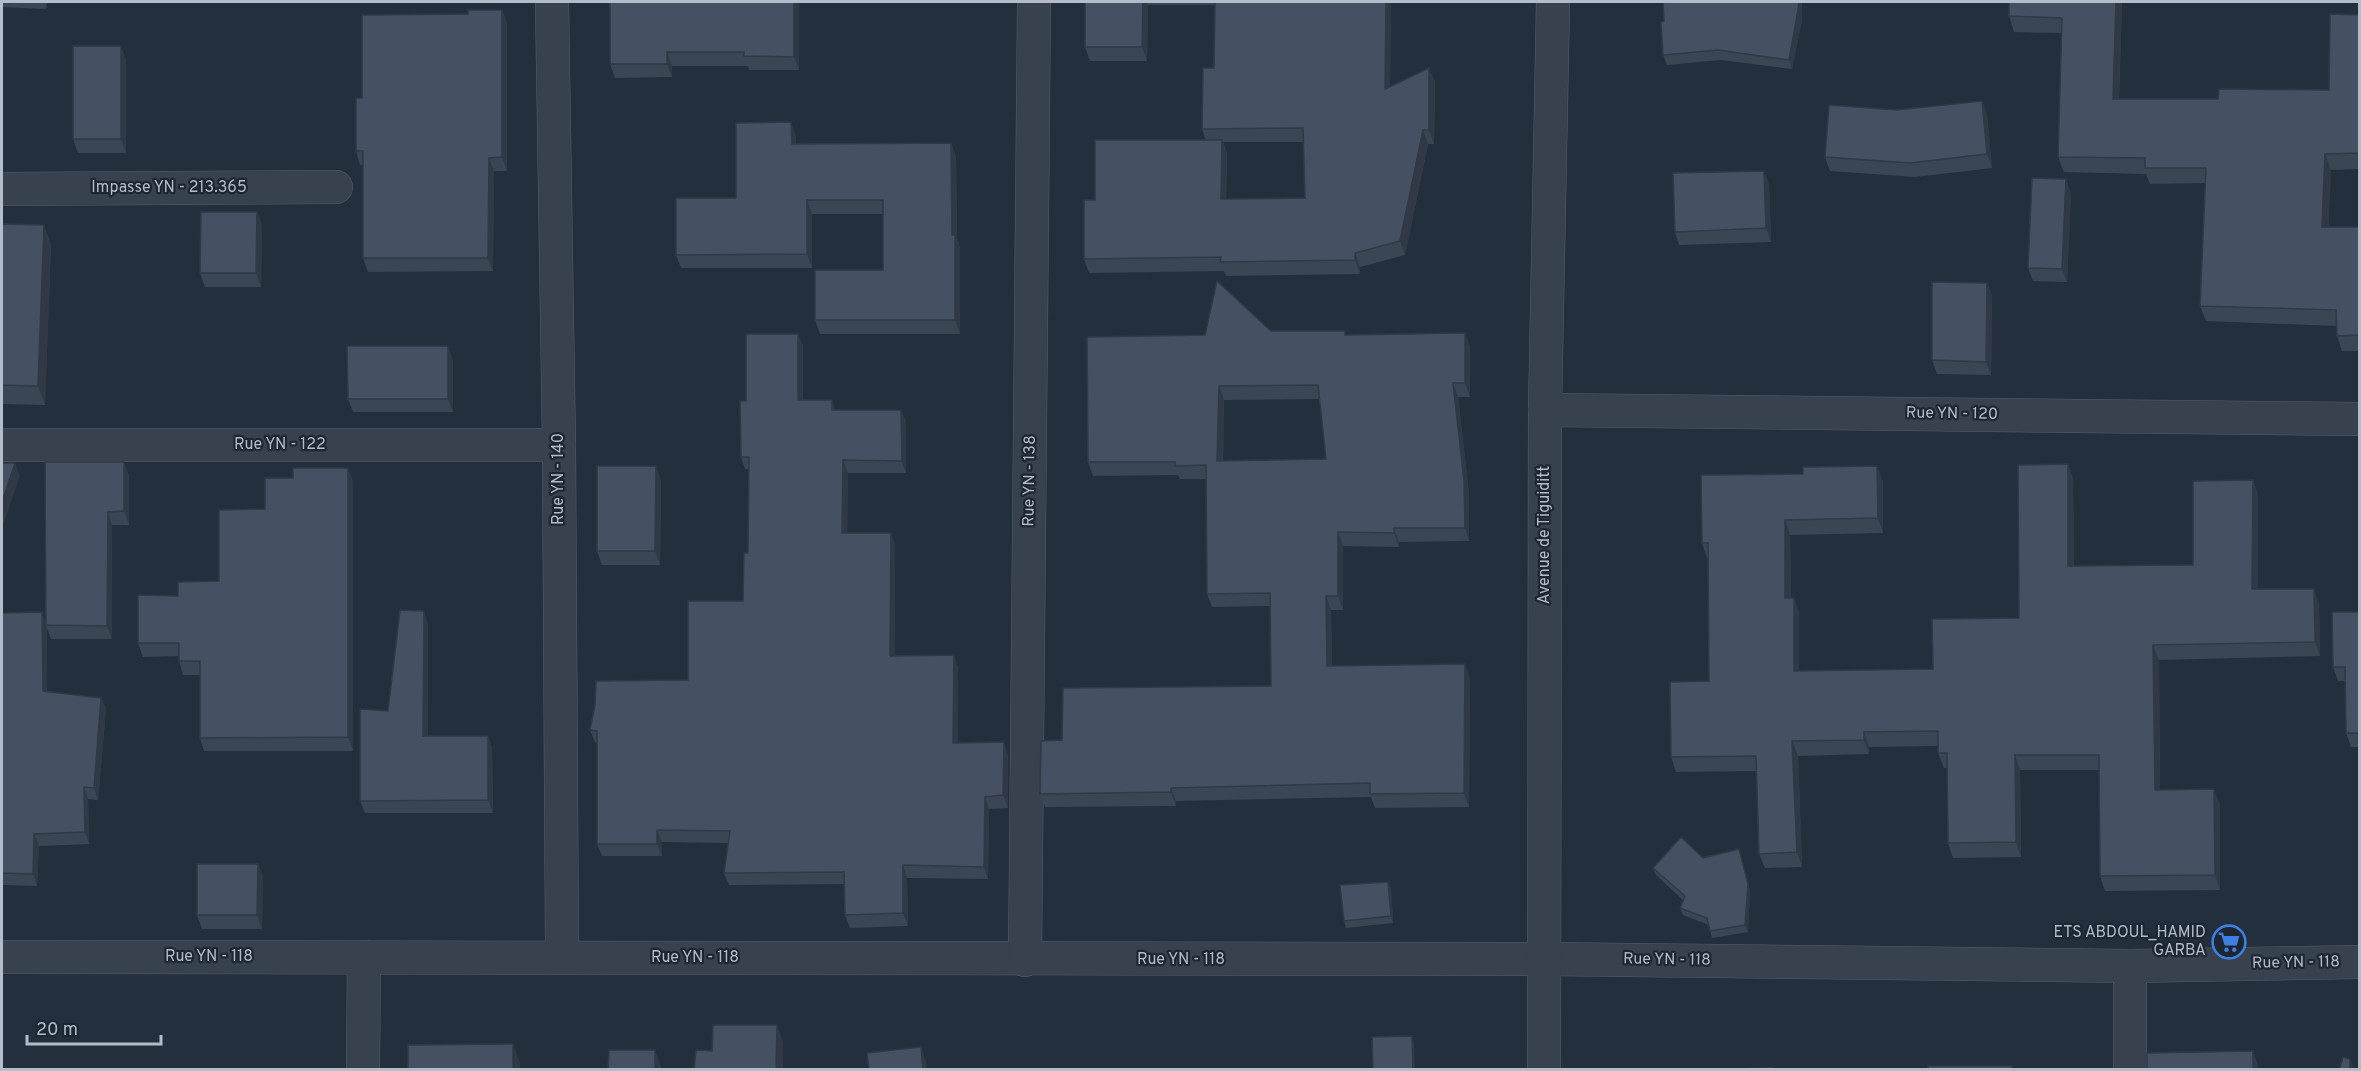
<svg xmlns="http://www.w3.org/2000/svg" width="2361" height="1071" font-family="Overpass,sans-serif">
	<style>
		.lines { fill: none; stroke-linecap: round; stroke-linejoin: round }
		.minor-casing { stroke: #565f6c; stroke-width: 34 }
		.minor { stroke: #38414e; stroke-width: 33 }
		.wall { fill: #3b4654; fill-rule: evenodd }
		.shaded-wall { fill: #303945 }
		.building { fill: #455162; stroke: #303945; stroke-width: 1.5; fill-rule: evenodd }
		.labels { text-anchor: middle; dominant-baseline: central; stroke-width: 4.5; stroke-linejoin: round; paint-order: stroke }
		.street-label { font-size: 16px; fill: #b4bcc9; stroke: #1d2633 }
		.poi-label { font-size: 16px; fill: #b4bcc9; stroke: #1d2633; text-anchor: end }
	</style>
	<rect width="100%" height="100%" fill="#242f3e"/>
	<g class="lines">
		<g class="minor-casing">
			<g id="minor">
				<path d="M552,2L559,445L562,957"/>
				<path d="M2,189L336,187"/>
				<path d="M1545,410L2360,419"/>
				<path d="M2,445H559"/>
				<path d="M2,957L1543,959L2130,966L2360,962"/>
				<path d="M1025,960L1034,2"/>
				<path d="M363,1070L364,957"/>
				<path d="M1544,1070L1545,410L1553,2"/>
				<path d="M2130,1070V966"/>
			</g>
		</g>
		<use href="#minor" class="minor"/>
	</g>
	<g class="wall">
		<path d="M2,2H47L46,9L2,7Z"/>
		<path d="M608,2H906H799V70H749L748,66H672V77L615,78L610,64V8Z"/>
		<path d="M1085,2H1391L1390,87L1429,68L1435,82L1434,144H1428L1405,255L1360,267V274L1226,276L1224,271L1089,273L1084,259L1095,200L1206,140L1202,129L1214,68L1215,5H1148L1147,61H1090L1085,47ZM1223,142H1303L1305,198L1226,199L1227,154Z"/>
		<path d="M2122,2L2119,99H2218L2329,90L2360,15V169L2331,170L2328,227H2360V351H2342L2337,336L2336,326L2206,321L2200,306L2205,183L2150,184L2146,174L2064,172L2058,157L2062,33L2014,32L2009,16Z"/>
		<path d="M502,10L507,24V171H494L493,271L368,272L363,258V165H360L356,151L362,98L468,14Z"/>
		<path d="M1802,20L1792,69L1721,60L1667,65L1663,55Z"/>
		<path d="M126,59V153H78L73,139Z"/>
		<path d="M1982,101L1987,115L1992,168L1915,177L1830,171L1825,157L1897,110Z"/>
		<path d="M796,136V144L951,143L956,157L957,238L960,249V334H820L815,320L883,270V214H812V268H681L676,255L736,198Z"/>
		<path d="M1769,184L1771,242L1679,245L1675,232Z"/>
		<path d="M2071,193L2067,282L2033,281L2028,268Z"/>
		<path d="M257,212L262,225L261,287H205L200,273Z"/>
		<path d="M2,224L51,244L45,405L2,404Z"/>
		<path d="M1987,283L1992,296L1991,375L1937,374L1932,360Z"/>
		<path d="M1271,331L1346,335L1465,333L1470,347V397H1458L1469,494V541L1399,542V547L1343,546V610H1331L1332,666L1470,678L1469,807L1375,808L1371,797L1176,801V806L1045,807L1040,794L1062,740L1271,686L1270,606L1212,607L1207,594L1206,479H1180L1178,475L1093,476L1088,462L1205,335ZM1320,399L1326,459L1223,461L1224,400Z"/>
		<path d="M798,334L803,346V400H832L835,410H901L906,422V473H848L847,533H891L895,545V656L954,655L958,668V743L1008,755V808L989,809L988,879L907,878L908,926L850,928L845,915L844,884L729,885L724,873L728,843L662,842V856H602L597,844V743L595,742L590,730L688,680L743,601L748,553L749,469H745L741,457L746,401Z"/>
		<path d="M453,360V412H353L348,399Z"/>
		<path d="M124,462L129,476V525H112V639H51L47,628V692L101,698L106,709L98,800L88,799L89,844L39,846L37,886L2,885V613L46,621Z"/>
		<path d="M2068,464L2073,479L2074,566L2193,565L2253,480L2258,495V589L2319,603L2320,656L2159,660L2160,790L2220,804V890L2105,891L2100,876L2099,770H2020L2021,857L1953,858L1948,843L1947,768H1944L1938,753V746L1869,747V754L1798,756L1802,867L1765,868L1759,854L1756,771L1676,772L1671,757L1709,681L1708,558H1707L1702,543L1883,481V533L1790,535L1791,598H1794L1799,613V671L1933,669L2019,618Z"/>
		<path d="M661,480L660,565H602L597,551Z"/>
		<path d="M353,481V751H204L200,738V675H183L179,661V656L143,657L138,643L178,596L219,581L265,509Z"/>
		<path d="M2360,612V747H2351L2346,733V681H2338L2333,667Z"/>
		<path d="M428,624V736H488L492,748L493,813H365L360,801L388,711Z"/>
		<path d="M1739,849L1750,891L1748,932L1712,938L1709,925L1683,915L1680,908L1683,900L1656,875L1653,868Z"/>
		<path d="M258,864L263,877L262,929H202L197,915Z"/>
		<path d="M1388,882L1391,889L1393,923L1346,928L1344,921Z"/>
	</g>
	<g class="shaded-wall">
		<path d="M794,2H799V70L794,57Z"/>
		<path d="M1143,2H1146L1148,5L1147,61L1142,47Z"/>
		<path d="M1386,2H1391L1390,103L1385,89Z"/>
		<path d="M1799,2H1802V20L1792,69L1789,60Z"/>
		<path d="M2116,2H2122L2118,115L2113,99Z"/>
		<path d="M502,10L507,24V171L502,157Z"/>
		<path d="M121,46L126,59V153L121,139Z"/>
		<path d="M667,52L672,66V77L667,64Z"/>
		<path d="M1429,68L1435,82L1434,144L1429,130Z"/>
		<path d="M1982,101L1987,115L1992,168L1987,154Z"/>
		<path d="M791,122L796,136V158L792,144Z"/>
		<path d="M1423,130L1428,144L1405,255L1400,241Z"/>
		<path d="M1222,140L1227,154L1226,213L1221,199Z"/>
		<path d="M951,143L956,157L957,238L960,249V334L955,320L952,235Z"/>
		<path d="M2325,154L2331,170L2328,242L2322,227Z"/>
		<path d="M489,158L494,171L493,271L488,258Z"/>
		<path d="M1764,171L1769,184L1771,242L1766,228Z"/>
		<path d="M2066,179L2071,193L2067,282L2062,269Z"/>
		<path d="M807,200L812,214V268L807,254Z"/>
		<path d="M257,212L262,225L261,287L256,273Z"/>
		<path d="M44,225L51,244L45,405L38,386Z"/>
		<path d="M1355,253L1360,267V274L1355,260Z"/>
		<path d="M1987,283L1992,296L1991,375L1986,362Z"/>
		<path d="M1465,333L1470,347V397L1465,383Z"/>
		<path d="M798,334L803,346V413L798,400Z"/>
		<path d="M448,346L453,360V412L448,399Z"/>
		<path d="M1453,383L1458,397L1469,494V541L1465,528Z"/>
		<path d="M1219,386L1224,400L1222,475L1217,461Z"/>
		<path d="M832,400L836,412L832,410Z"/>
		<path d="M901,410L906,422V473L902,461Z"/>
		<path d="M843,460L848,473L847,546L842,533Z"/>
		<path d="M124,462L129,476V525L124,511Z"/>
		<path d="M15,463L20,476L2,528V502Z"/>
		<path d="M2068,464L2073,479L2074,581L2068,566Z"/>
		<path d="M656,466L661,480L660,565L655,551Z"/>
		<path d="M1877,466L1883,481V533L1878,518Z"/>
		<path d="M348,468L353,481V751L348,737Z"/>
		<path d="M2253,480L2258,495V604L2252,589Z"/>
		<path d="M108,512L112,525V639L107,626Z"/>
		<path d="M1785,520L1790,535L1791,613L1785,598Z"/>
		<path d="M1394,528L1399,542V547L1394,533Z"/>
		<path d="M1338,532L1343,546V610L1338,596Z"/>
		<path d="M891,533L895,545V669L890,656Z"/>
		<path d="M2314,589L2319,603L2320,656L2315,642Z"/>
		<path d="M1326,596L1331,610L1332,680L1327,666Z"/>
		<path d="M1794,598L1799,613V686L1794,671Z"/>
		<path d="M424,611L428,624V748L423,736Z"/>
		<path d="M42,612L47,624L46,625L47,628V703L43,691Z"/>
		<path d="M2153,645L2159,660L2160,805L2155,790Z"/>
		<path d="M954,655L958,668V755L953,743Z"/>
		<path d="M1465,664L1470,678L1469,807L1464,793Z"/>
		<path d="M101,698L106,709L98,800L94,788Z"/>
		<path d="M1864,732L1869,747V754L1864,740Z"/>
		<path d="M488,736L492,748L493,813L488,800Z"/>
		<path d="M1792,741L1798,756L1802,867L1797,852Z"/>
		<path d="M1004,742L1008,755V808L1003,795Z"/>
		<path d="M2015,755L2020,770L2021,857L2016,842Z"/>
		<path d="M84,787L88,799L89,844L85,832Z"/>
		<path d="M1171,788L1176,801V806L1171,792Z"/>
		<path d="M2214,789L2220,804V890L2215,875Z"/>
		<path d="M985,797L989,809L988,879L984,867Z"/>
		<path d="M657,830L662,842V856L657,844Z"/>
		<path d="M34,834L39,846L37,886L33,874Z"/>
		<path d="M1739,849L1750,891L1748,932L1745,925Z"/>
		<path d="M258,864L263,877L262,929L257,915Z"/>
		<path d="M903,865L907,878L908,926L903,913Z"/>
		<path d="M1388,882L1391,889L1393,923L1391,916Z"/>
		<path d="M777,1025L783,1042V1070H776Z"/>
		<path d="M1412,1036L1414,1043L1415,1070H1413Z"/>
		<path d="M513,1044L520,1063V1070H513Z"/>
		<path d="M921,1047L926,1061L927,1070H923Z"/>
		<path d="M655,1050L661,1067V1070H655Z"/>
		<path d="M2253,1051L2258,1064V1070H2253Z"/>
		<path d="M2350,1059L2354,1070H2350Z"/>
	</g>
	<g class="building">
		<path d="M610,2H794V57L744,56V52H667V64H610Z"/>
		<path d="M1085,2H1143L1142,47H1085Z"/>
		<path d="M1215,2H1386L1385,89L1429,68V130H1423L1400,241L1355,253V260L1220,262L1221,257L1084,259V200H1095V140H1222L1221,199L1305,198L1303,128L1202,129L1203,68H1214Z"/>
		<path d="M1663,2H1799L1798,10L1789,60L1718,50L1663,55L1661,22L1664,21Z"/>
		<path d="M2009,2H2116L2113,99H2218L2219,89L2329,90L2330,14L2360,15V153L2325,154L2322,227H2360V335L2337,336L2336,310L2200,306L2206,168H2145V158L2058,157L2062,18L2009,16Z"/>
		<path d="M468,10H502V157L489,158L488,258H363V151H356V98H362V15L468,14Z"/>
		<rect x="73" y="46" width="48" height="93"/>
		<path d="M1982,101L1987,154L1910,163L1825,157L1829,105L1897,110Z"/>
		<path d="M791,122L792,144L951,143L952,235H955V320H815V270H883V200H807V254L676,255V198H736V123Z"/>
		<path d="M1764,171L1766,228L1675,232L1673,173Z"/>
		<path d="M2032,178L2066,179L2062,269L2028,268Z"/>
		<path d="M201,212H257L256,273H200Z"/>
		<path d="M2,224L44,225L38,386L2,385Z"/>
		<path d="M1217,281L1271,331H1345V335L1465,333V383H1453L1464,481L1465,528H1394V533L1338,532V596H1326L1327,666L1465,664L1464,793L1370,794V783L1171,788V792L1040,794L1041,741L1062,740L1063,688L1271,686L1270,593L1207,594L1206,465L1175,466V462H1088L1087,337L1205,335ZM1318,385L1326,459L1217,461L1219,386Z"/>
		<path d="M1932,282L1987,283L1986,362L1932,360Z"/>
		<path d="M746,334H798V400H832V410H901L902,461L843,460L842,533H891L890,656L954,655L953,743L1004,742L1003,795L985,797L984,867L903,865V913L845,915L844,872L724,873L730,831L657,830V844H597V731L590,730L595,705L596,681L688,680V601H743L744,553H748L749,457H741L740,401H746Z"/>
		<path d="M347,346H448V399H348Z"/>
		<path d="M2,459V463H15L2,502Z"/>
		<path d="M45,462H124V511L108,512L107,626L46,625Z"/>
		<path d="M2068,464V566L2193,565V481L2253,480L2252,589H2314L2315,642L2153,645L2155,790L2214,789L2215,875L2100,876L2099,755H2015L2016,842L1948,843L1947,753H1938V731L1864,732V740L1792,741L1797,852L1759,854L1756,756L1671,757L1670,682L1709,681L1708,543H1702L1701,475L1803,474V467L1877,466L1878,518L1785,520V598H1794V671L1933,669L1932,619L2019,618L2018,465Z"/>
		<path d="M597,466H656L655,551H597Z"/>
		<path d="M293,468H348V737L200,738V661H179V643H138V595L178,596V582L219,581V510L265,509V478H293Z"/>
		<path d="M400,610L424,611L423,736H488V800L360,801V709L388,711Z"/>
		<path d="M42,612L43,691L101,698L94,788L84,787L85,832L34,834L33,874L2,873V613Z"/>
		<path d="M2332,612H2360V733H2346L2345,667H2333Z"/>
		<path d="M1681,837L1703,858L1739,849L1748,884L1745,925L1710,931L1707,918L1680,908L1685,896L1653,868Z"/>
		<path d="M197,864H258L257,915H197Z"/>
		<path d="M1388,882L1391,916L1344,921L1340,885Z"/>
		<path d="M713,1025H777L776,1070H694L696,1050L712,1051Z"/>
		<path d="M1412,1036L1413,1070H1373L1372,1037Z"/>
		<path d="M513,1044V1070H408V1045Z"/>
		<path d="M921,1047L923,1070H869L867,1053Z"/>
		<path d="M609,1050H655V1070H608Z"/>
		<path d="M2253,1051V1070H2147V1053Z"/>
		<path d="M2343,1057L2350,1059V1070H2339Z"/>
		<rect x="1928" y="1066" width="84" height="4"/>
		<path d="M1773,1067V1070H1725Z"/>
	</g>
	<defs>
		<g id="supermarket-ring" transform="scale(1.725)"><circle r="9.5" fill="#1d2633" stroke="#3f7fe0" stroke-width="1.5"/><path d="M-6-5.5h2.5l.6 2H6L4.5 2H-2.5L-4.4-4H-6ZM-1.5 3.2a1.3 1.3 0 1 0 .1 0ZM3 3.2a1.3 1.3 0 1 0 .1 0Z" fill="#3f7fe0"/></g>
	</defs>
	<g fill-rule="evenodd">
		<use href="#supermarket-ring" x="2229" y="942"/>
	</g>
	<g class="labels">
		<g class="street-label">
			<text x="169" y="188">Impasse YN - 213.365</text>
			<text transform="translate(1952 414) rotate(1)">Rue YN - 120</text>
			<text x="280" y="445">Rue YN - 122</text>
			<text transform="translate(559 479) rotate(-90)">Rue YN - 140</text>
			<text transform="translate(1030 481) rotate(-89)">Rue YN - 138</text>
			<text transform="translate(1545 535) rotate(-90)">Avenue de Tiguiditt</text>
			<text x="209" y="957">Rue YN - 118</text>
			<text x="695" y="958">Rue YN - 118</text>
			<text x="1181" y="960">Rue YN - 118</text>
			<text transform="translate(1667 960) rotate(1)">Rue YN - 118</text>
			<text transform="translate(2296 963) rotate(-1)">Rue YN - 118</text>
		</g>
		<g class="poi-label">
			<text x="2206" y="933">ETS ABDOUL_HAMID<tspan x="2206" dy="18">GARBA</tspan></text>
		</g>
	</g>
	<rect width="2361" height="1071" fill="none" stroke="#b4bcc9" stroke-width="6"/>
	<path d="M27 1035v9h134v-9" fill="none" stroke="#b4bcc9" stroke-width="3"/>
	<text x="36" y="1035" font-size="18" fill="#b4bcc9" stroke="#1d2633" stroke-width="4.5" paint-order="stroke">20 m</text>
</svg>
